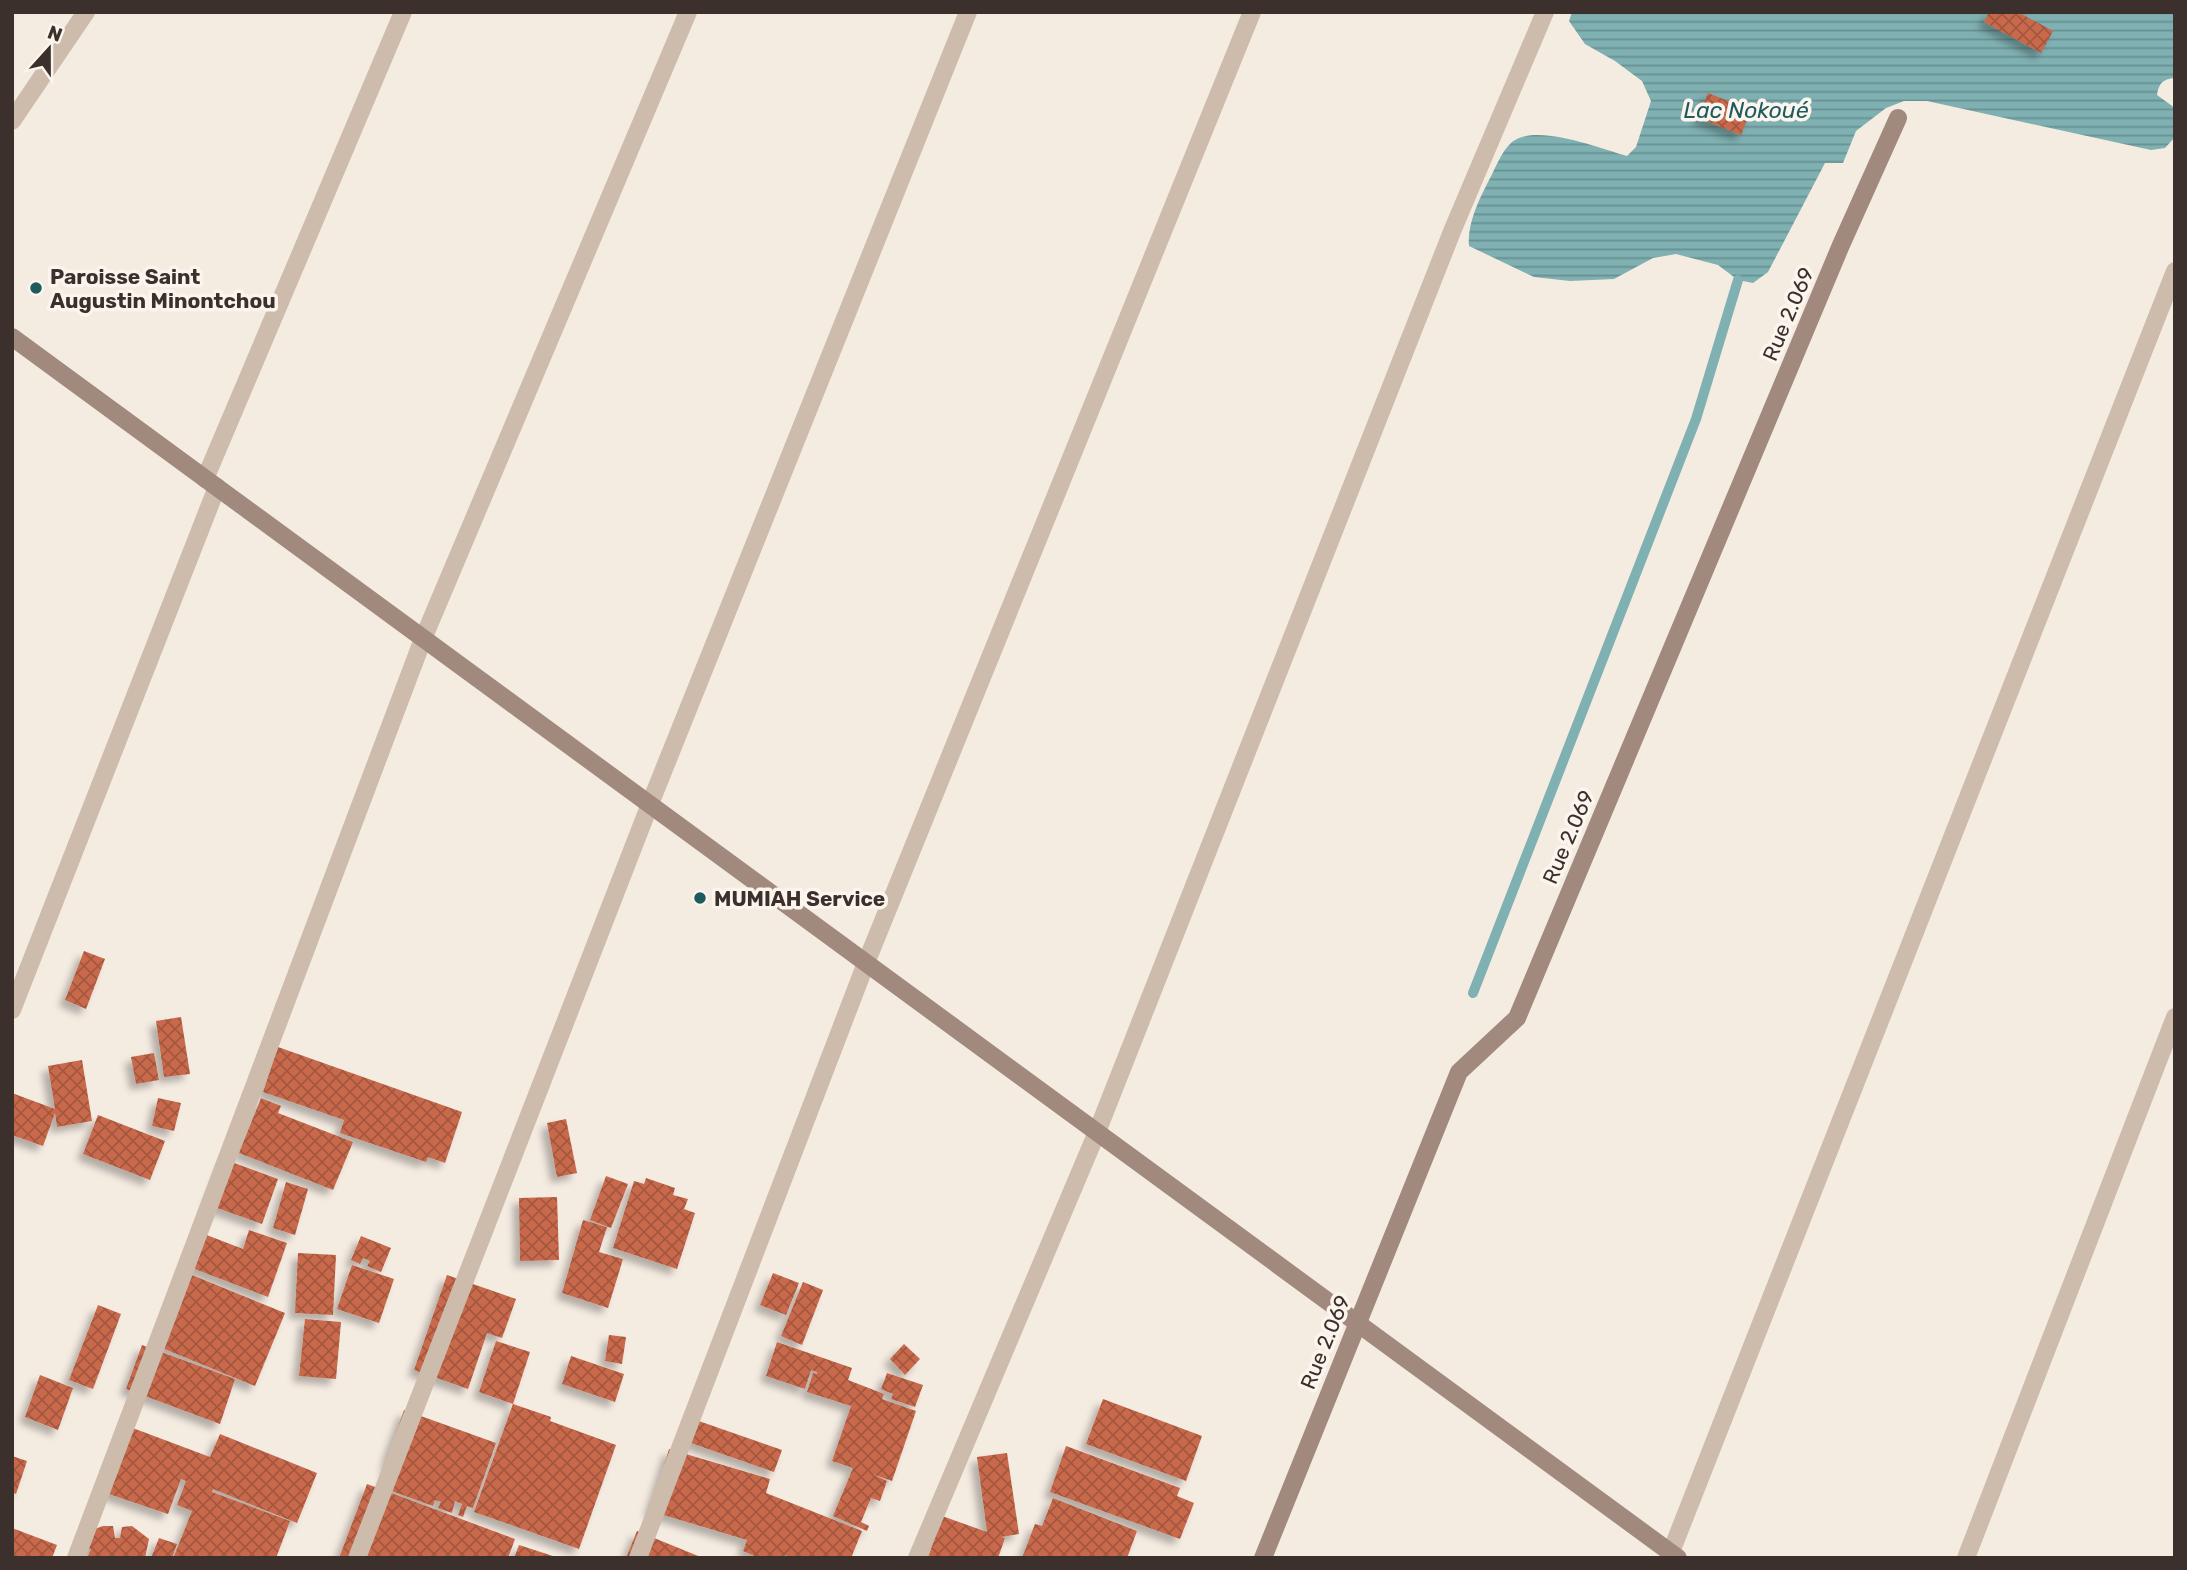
<svg xmlns="http://www.w3.org/2000/svg" width="2187" height="1570" font-family="Rubik,sans-serif">
	<style>
		.water { fill: url(#water-rules) }
		.lines { fill: none; stroke-linecap: round; stroke-linejoin: round }
		.stream { stroke: #7fb0b2; stroke-width: 10 }
		.building { fill: url(#building-cross-hatch); filter: url(#shadow) }
		.street { stroke: #cdbbac; stroke-width: 18 }
		.secondary { stroke: #a18a7d; stroke-width: 18 }
		.poi-dot { fill: #1f5a5e; stroke: #fbf5ee; stroke-width: 2.5 }
		.labels { text-anchor: middle; dominant-baseline: central; stroke-width: 7; stroke-linejoin: round; paint-order: stroke }
		.poi-label { font-size: 21px; font-weight: bold; fill: #3b302b; stroke: #fbf5ee; text-anchor: start }
		.street-label { font-size: 21px; fill: #3b302b; stroke: #fbf5ee }
		.water-label { font-size: 23px; font-style: italic; fill: #1f5a5e; stroke: #fbf5ee }
	</style>
	<defs>
		<pattern id="water-rules" width="6" height="5" patternUnits="userSpaceOnUse" patternTransform="scale(1.75)"><rect width="6" height="5" fill="#7fb0b2"/><path d="M0 2.5h6" fill="none" stroke="#699091"/></pattern>
		<pattern id="building-cross-hatch" width="8" height="8" patternUnits="userSpaceOnUse" patternTransform="scale(1.75)"><rect width="8" height="8" fill="#c8694b"/><path d="M0 0l8 8M0 8l8-8" fill="none" stroke="#a4573f"/></pattern>
		<filter id="shadow"><feDropShadow dx="-6" dy="6" stdDeviation="3.5" flood-color="#0004"/></filter>
	</defs>
	<rect width="100%" height="100%" fill="#f4ebe1"/>
	<path class="water" d="M1572,12H2175V78C2162,79 2159,84 2157,95L2175,108V137L2165,148L2151,150L1927,101H1904L1886,108L1856,131L1843,163H1825L1768,272L1753,283L1738,280L1718,265L1676,254L1653,258L1614,279L1570,281L1534,277L1469,246C1467,225 1478,202 1487,184C1494,172 1501,151 1512,142C1537,123 1598,148 1627,156L1636,147L1651,101L1642,81L1615,61L1585,44L1569,21Z"/>
	<g class="lines">
		<path class="stream" d="M1473,993L1696,419L1738,280"/>
	</g>
	<g class="building">
		<path d="M1989,12H2018L2053,31L2041,53L1984,22Z"/>
		<path d="M1708,93L1751,110L1741,135L1698,118Z"/>
		<path d="M84,951L105,959L86,1009L65,1000Z"/>
		<path d="M181,1017L190,1074L164,1077L156,1021Z"/>
		<path d="M278,1047L462,1112L445,1163L428,1157L426,1162L340,1133L344,1120L263,1092Z"/>
		<path d="M154,1053L159,1080L136,1084L131,1057Z"/>
		<path d="M82,1060L92,1121L57,1127L55,1113L43,1146L12,1135V1093L55,1109L48,1066Z"/>
		<path d="M158,1098L181,1103L174,1131L152,1126Z"/>
		<path d="M261,1098L281,1106L278,1113L353,1142L333,1190L239,1153Z"/>
		<path d="M98,1115L165,1141L150,1180L83,1154Z"/>
		<path d="M566,1119L577,1173L557,1177L547,1123Z"/>
		<path d="M226,1160L278,1179L262,1224L209,1205Z"/>
		<path d="M606,1176L628,1184L611,1228L590,1220Z"/>
		<path d="M646,1178L675,1188L673,1195L688,1199L684,1209L695,1213L677,1269L613,1248L634,1181L644,1184Z"/>
		<path d="M286,1182L308,1189L295,1235L273,1228Z"/>
		<path d="M557,1197L559,1260L520,1261L519,1198Z"/>
		<path d="M583,1220L607,1227L599,1252L623,1259L608,1308L562,1293Z"/>
		<path d="M249,1230L287,1243L268,1297L192,1268L204,1234L243,1249Z"/>
		<path d="M361,1236L391,1248L381,1272L367,1266L370,1261L363,1258L360,1264L351,1260Z"/>
		<path d="M298,1253L336,1255L333,1315L295,1313Z"/>
		<path d="M352,1265L394,1279L379,1323L337,1309Z"/>
		<path d="M187,1273L285,1313L255,1386L157,1346Z"/>
		<path d="M773,1273L799,1283L786,1315L760,1305Z"/>
		<path d="M447,1275L516,1299L502,1338L487,1333L468,1389L414,1370Z"/>
		<path d="M803,1282L823,1290L802,1345L781,1336Z"/>
		<path d="M98,1305L121,1314L93,1389L69,1380Z"/>
		<path d="M305,1319L341,1322L336,1379L299,1376Z"/>
		<path d="M609,1335L626,1337L622,1364L605,1361Z"/>
		<path d="M496,1341L530,1352L513,1404L479,1392Z"/>
		<path d="M777,1342L852,1368L848,1380L884,1394L882,1399L916,1411L892,1481L872,1474L887,1481L880,1501L871,1498L861,1522L869,1526L867,1531L833,1516L853,1468L832,1461L851,1406L807,1392L813,1373L817,1374V1372L811,1370L805,1389L766,1376Z"/>
		<path d="M904,1344L920,1359L905,1375L890,1359Z"/>
		<path d="M142,1345L235,1379L220,1424L126,1389Z"/>
		<path d="M571,1356L624,1374L615,1402L562,1384Z"/>
		<path d="M887,1373L923,1385L915,1407L891,1399L893,1394L881,1389Z"/>
		<path d="M40,1375L73,1388L58,1430L25,1417Z"/>
		<path d="M1103,1399L1202,1436L1186,1481L1086,1444Z"/>
		<path d="M513,1404L551,1417L550,1421L616,1445L579,1549L474,1512Z"/>
		<path d="M404,1410L496,1443L473,1508L467,1506L463,1517L458,1515L462,1504L455,1501L452,1513L438,1508L441,1502L435,1500L433,1506L386,1489L388,1456Z"/>
		<path d="M693,1419L782,1450L774,1472L685,1441Z"/>
		<path d="M130,1427L210,1457L220,1434L317,1473L297,1523L213,1489L212,1492L290,1521L276,1558L174,1556L192,1511L177,1505L186,1481L181,1479L168,1514L106,1493Z"/>
		<path d="M1066,1446L1180,1488L1177,1496L1194,1503L1180,1539L1050,1492Z"/>
		<path d="M669,1449L770,1479L766,1493L862,1531L851,1558H792L785,1555L784,1558H759L743,1551L747,1540L650,1511Z"/>
		<path d="M1007,1453L1019,1534L1001,1537L1005,1538L998,1558H928L942,1516L987,1532L977,1457Z"/>
		<path d="M12,1456L27,1461L16,1494L12,1492Z"/>
		<path d="M367,1484L515,1539L508,1558H339Z"/>
		<path d="M1053,1498L1137,1531L1127,1558H1022L1035,1524L1042,1526Z"/>
		<path d="M103,1526H113L115,1538H120L122,1527L132,1526L149,1539L145,1558H87L91,1549L83,1547L87,1532Z"/>
		<path d="M12,1528L57,1545L52,1558H12Z"/>
		<path d="M637,1531L703,1558H626Z"/>
		<path d="M159,1538L177,1544L172,1558H151Z"/>
		<path d="M519,1545L556,1557V1558H514Z"/>
	</g>
	<g class="lines">
		<g class="street">
			<path d="M12,121L86,12"/>
			<path d="M205,479L403,12"/>
			<path d="M12,1010L217,487"/>
			<path d="M1671,1552L2175,271"/>
			<path d="M76,1558L423,639L688,12"/>
			<path d="M357,1558L650,804L968,12"/>
			<path d="M638,1558L866,963L1252,12"/>
			<path d="M917,1558L1097,1132L1453,229L1545,12"/>
			<path d="M1966,1558L2175,1017"/>
		</g>
		<g class="secondary">
			<path d="M12,337L1678,1558"/>
			<path d="M1263,1558L1459,1072L1517,1018L1841,245L1898,118"/>
		</g>
	</g>
	<g class="poi-dot">
		<circle cx="36" cy="288" r="7"/>
		<circle cx="700" cy="898" r="7"/>
	</g>
	<g class="labels">
		<g class="poi-label">
			<text x="50" y="276">Paroisse Saint<tspan x="50" dy="24">Augustin Minontchou</tspan></text>
			<text x="714" y="898">MUMIAH Service</text>
		</g>
		<g class="street-label">
			<text transform="translate(1788 314) rotate(-67)">Rue 2.069</text>
			<text transform="translate(1568 837) rotate(-67)">Rue 2.069</text>
			<text transform="translate(1325 1342) rotate(-68)">Rue 2.069</text>
		</g>
		<g class="water-label">
			<text x="1746" y="110">Lac Nokoué</text>
		</g>
	</g>
	<rect width="2187" height="1570" fill="none" stroke="#3b302b" stroke-width="28"/>
	<g transform="translate(49 49) rotate(21)" stroke="#fbf5ee" stroke-width="5" paint-order="stroke">
	<path d="M0-5L12 26L0 18L-12 26Z" fill="#3b302b"/>
	<text y="-10" font-size="19" font-weight="bold" text-anchor="middle" fill="#3b302b">N</text>
	</g>
</svg>
